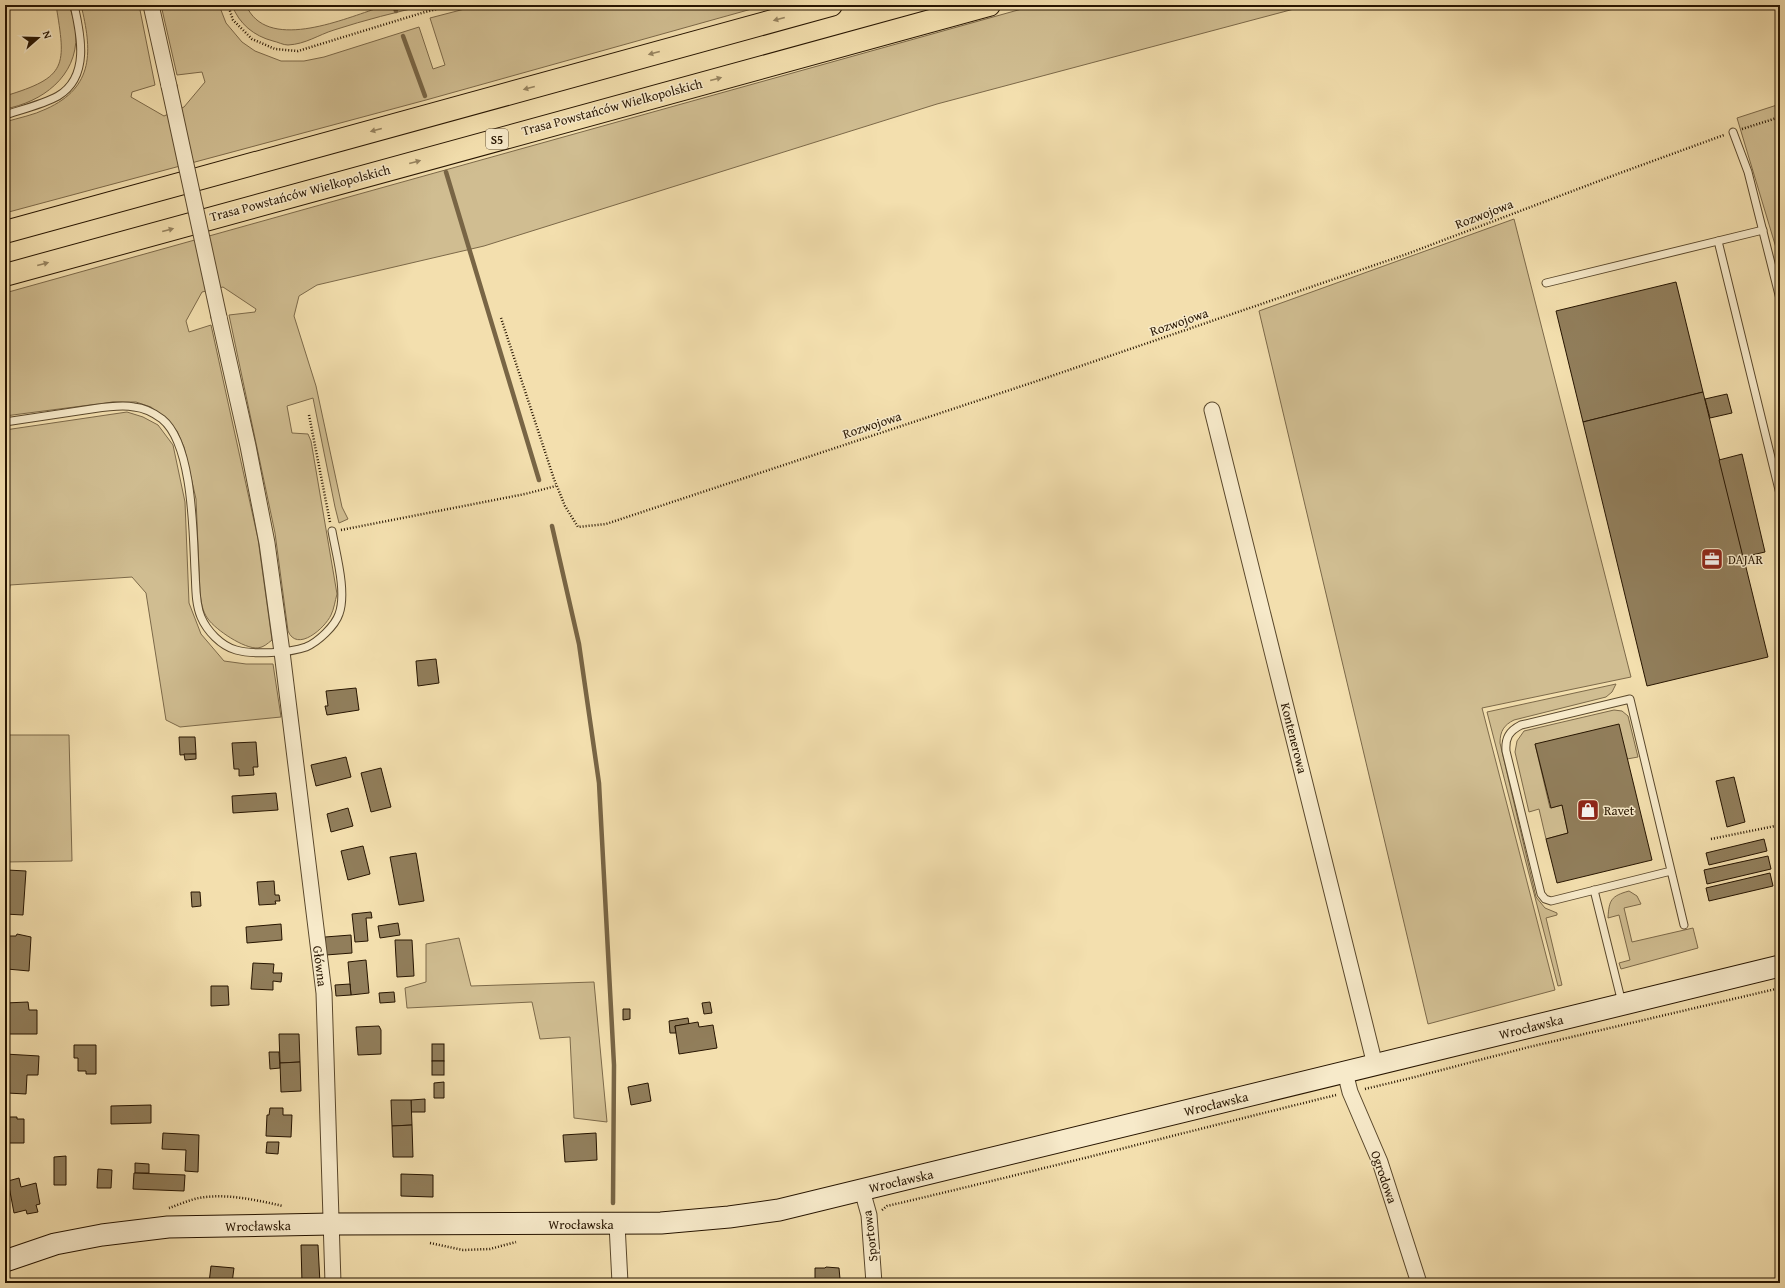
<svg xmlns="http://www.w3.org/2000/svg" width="1785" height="1288" font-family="'Gentium Book Plus',serif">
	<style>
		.green { fill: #d0bd91; stroke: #7c6949 }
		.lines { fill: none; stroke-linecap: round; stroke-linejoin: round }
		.stream { stroke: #786545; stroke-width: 4.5 }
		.building { fill: #917e5b; stroke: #271501 }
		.lane-casing { stroke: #5a482c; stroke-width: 9 }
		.street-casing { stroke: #5a482c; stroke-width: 17 }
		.secondary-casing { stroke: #271501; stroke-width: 23 }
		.highway-casing { stroke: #271501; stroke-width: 24 }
		.path { stroke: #271501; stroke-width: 2.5; stroke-dasharray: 1 2; stroke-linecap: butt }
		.lane { stroke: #f7eaca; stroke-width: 7 }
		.street { stroke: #f7eaca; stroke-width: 15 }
		.secondary { stroke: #f7eaca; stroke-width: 21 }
		.highway { stroke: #f3dfae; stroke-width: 22 }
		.street-bridge-casing { stroke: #5a482c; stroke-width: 17; stroke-linecap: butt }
		.street-bridge { stroke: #f7eaca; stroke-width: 15 }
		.oneway { fill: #978460 }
		.labels { text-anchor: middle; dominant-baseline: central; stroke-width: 3; stroke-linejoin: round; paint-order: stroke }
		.shield { fill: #f7eaca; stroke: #65553d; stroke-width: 1 }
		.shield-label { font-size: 12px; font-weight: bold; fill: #271501 }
		.street-label { font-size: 13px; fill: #271501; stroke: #f7eaca }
		.poi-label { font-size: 13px; fill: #271501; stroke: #f7eaca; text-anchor: start }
	</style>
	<rect width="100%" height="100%" fill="#f3dfae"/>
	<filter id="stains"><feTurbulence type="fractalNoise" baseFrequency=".005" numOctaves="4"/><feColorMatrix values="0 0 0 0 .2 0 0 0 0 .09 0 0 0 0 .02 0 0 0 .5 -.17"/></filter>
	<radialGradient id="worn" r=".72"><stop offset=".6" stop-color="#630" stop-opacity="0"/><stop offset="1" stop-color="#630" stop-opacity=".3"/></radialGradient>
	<g class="green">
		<path d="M56,5H69C72,14 76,26 76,35C77,77 42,102 5,109V96C68,77 66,66 56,5Z"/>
		<path d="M81,5H139L155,85L132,92L131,97L164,116L184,107L205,82L202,72L177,75L161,5H219L226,23L242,42L255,51L281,61H304L324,57L419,27L433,69L445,65L430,18L480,5H766L426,100L5,213V122C18,118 34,115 46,109C95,87 92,50 81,5Z"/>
		<path d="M232,5H246C266,52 341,20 375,9L377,5H428C396,12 365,20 334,30C318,35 306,44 288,45C283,45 278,42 273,41C254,36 239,24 232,5Z"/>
		<path d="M1036,5H1309L937,104L484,246L317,285L299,296L294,316L316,386L342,507L348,519L339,523L335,507L313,398L287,406L292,433L308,434L311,441L337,594C335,601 334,609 331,615C325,628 297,653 288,631L275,533L229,315L255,312L256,309L223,287L202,292L186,321L189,332L211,325L258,539L272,640C267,644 264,647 258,648C244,649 216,630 208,619C202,611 201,601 200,592L196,499L184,447L177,431L167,420L151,407L136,402H113L5,416V293Z"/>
		<path d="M1780,104V261L1737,118Z"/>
		<path d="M1514,219L1631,677L1482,708L1555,990L1428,1024L1259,311Z"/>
		<path d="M127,412L143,417L158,425L173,445L185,502L189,603L201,634L224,661L246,664H273L281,717L180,727L166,720L146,593L132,577L10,585L5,636V430Z"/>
		<path d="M1616,684L1612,692L1606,697L1514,720C1504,725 1500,731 1500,743L1536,897L1545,908L1557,913V915L1546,918L1562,985L1558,986L1487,712Z"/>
		<path d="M1614,710L1622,711L1628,716L1638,757L1627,759L1535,744L1550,808L1562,805L1568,833L1546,839L1539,809L1529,812L1515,752L1517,741L1524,731Z"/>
		<path d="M5,735H69L72,861L5,862Z"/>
		<path d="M1629,891L1637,896L1641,904L1624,908L1632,942L1693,928L1698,948L1621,969L1619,963L1630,960L1619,915L1608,918C1609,900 1611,896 1629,891Z"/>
		<path d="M459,938L471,986L594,982L607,1122L574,1118L570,1037L540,1039L532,1002L407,1008L405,988L426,982V944Z"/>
	</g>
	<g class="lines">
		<g class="stream">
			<path d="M394,5L396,11"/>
			<path d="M403,36L425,96"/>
			<path d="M446,172L539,480"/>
			<path d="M552,526L579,644L599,783L614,1065L613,1203"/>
		</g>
	</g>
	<g class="building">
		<path d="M1676,282L1703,392L1583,422L1556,311Z"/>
		<path d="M1703,392L1768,657L1647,686L1583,422Z"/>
		<path d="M1727,394L1732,413L1710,418L1705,399Z"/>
		<path d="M1742,454L1765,552L1743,557L1719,460Z"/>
		<path d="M436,659L439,683L418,686L416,661Z"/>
		<path d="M356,688L359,710L327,715L325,706H328L326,691Z"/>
		<path d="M1619,724L1652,860L1557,883L1546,839L1568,833L1562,805L1551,808L1535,744Z"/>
		<path d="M179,737H195L196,754L180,755Z"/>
		<path d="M256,742L258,767H253L254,775L239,776V769H234L232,743Z"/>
		<path d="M184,754H196V759L185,760Z"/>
		<path d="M346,757L351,777L316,786L311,765Z"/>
		<path d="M381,768L391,807L371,812L361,773Z"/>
		<path d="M1734,777L1745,822L1727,827L1716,781Z"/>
		<path d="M276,793L278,810L233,813L232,796Z"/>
		<path d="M348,808L353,826L331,832L327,814Z"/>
		<path d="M1764,839L1767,851L1709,865L1706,853Z"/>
		<path d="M363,846L370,874L348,880L341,851Z"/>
		<path d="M416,853L424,901L399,905L390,857Z"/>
		<path d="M1780,855V870L1776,856Z"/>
		<path d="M1768,856L1771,869L1707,884L1704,870Z"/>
		<path d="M7,870L26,871L23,915L5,914Z"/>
		<path d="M1770,873L1773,886L1709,901L1706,888Z"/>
		<path d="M274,881L275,895H279L280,901H275L276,904L259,905L257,882Z"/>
		<path d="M191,892H200L201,906L192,907Z"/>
		<path d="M371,912L372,918H366L368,941L355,942L352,914Z"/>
		<path d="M398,923L400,935L380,938L378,926Z"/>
		<path d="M281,924L282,940L247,943L246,927Z"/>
		<path d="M17,934L31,937L29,971L7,969L9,936H16Z"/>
		<path d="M351,935L352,953L326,955L325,937Z"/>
		<path d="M395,940H412L414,976L397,977Z"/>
		<path d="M366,960L369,993L351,995L348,962Z"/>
		<path d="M253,963L274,964L273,973H282L281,982L273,981V990L251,989Z"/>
		<path d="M350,984L351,995L336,996L335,985Z"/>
		<path d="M211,986H228L229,1005L211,1006Z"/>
		<path d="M394,992L395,1002L380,1003L379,993Z"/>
		<path d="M28,1002L29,1010H37V1034H5V1003Z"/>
		<path d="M710,1002L712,1013L704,1014L702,1003Z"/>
		<path d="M623,1009H630V1019L623,1020Z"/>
		<path d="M688,1018L689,1024L675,1026L676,1033H670L669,1021Z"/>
		<path d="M698,1022L699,1027L713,1025L717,1048L679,1054L675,1026Z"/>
		<path d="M379,1026L381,1030V1054L358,1055L356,1027Z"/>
		<path d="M279,1034H299L300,1062L280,1063Z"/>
		<rect x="432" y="1044" width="12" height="17"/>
		<path d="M74,1045H96V1074H86V1071H78V1058H74Z"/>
		<path d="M269,1052H279L280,1068L270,1069Z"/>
		<path d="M5,1054L39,1056L38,1075H27L26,1094L7,1093L8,1074L5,1073Z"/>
		<rect x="432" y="1061" width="12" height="14"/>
		<path d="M300,1062L301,1091L281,1092L280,1063Z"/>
		<path d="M444,1082V1098H434V1083Z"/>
		<path d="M648,1083L651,1101L631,1105L628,1087Z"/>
		<path d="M425,1099V1112H411V1100Z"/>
		<path d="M391,1100H411L412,1125L392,1126Z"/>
		<path d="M151,1105V1123L111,1124V1106Z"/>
		<path d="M270,1108H283V1115H292L291,1137L266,1136L267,1115H269Z"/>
		<path d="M9,1117H17V1119H24V1143H5V1120H9Z"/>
		<path d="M412,1125L413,1157H393L392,1126Z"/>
		<path d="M163,1133L199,1135L198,1172L185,1171L186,1150L162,1149Z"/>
		<path d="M596,1133L597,1160L565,1162L563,1135Z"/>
		<path d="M267,1142H279L278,1154L266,1153Z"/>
		<path d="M66,1156V1185H54V1157Z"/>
		<path d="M135,1163L149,1164V1173H135Z"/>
		<path d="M98,1169L112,1170L111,1188H97Z"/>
		<path d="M134,1173L185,1175L184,1191L133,1189Z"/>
		<path d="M401,1174L433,1175V1197L401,1196Z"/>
		<path d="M19,1178L21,1187L36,1183L40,1204L36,1205L38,1212L27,1214L26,1210L14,1213L8,1181Z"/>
		<path d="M301,1245H318L320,1283H302Z"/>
		<path d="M211,1266L234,1268L232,1283H209Z"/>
		<path d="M826,1267L839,1268L840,1279H842V1283H815V1268H825Z"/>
		<path d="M454,1279L455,1283H440V1282Z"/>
		<path d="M674,1280V1283H651V1282Z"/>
	</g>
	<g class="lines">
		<g class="lane-casing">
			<g id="lane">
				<path d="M5,115C20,110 44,104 58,96C90,77 81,35 74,5"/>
				<path d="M1733,132L1748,172L1780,299"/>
				<path d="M1718,241L1780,494"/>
				<path d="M1546,283L1763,230"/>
				<path d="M5,422C32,418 58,414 85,410C100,408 119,404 134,407C145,408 154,413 162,419C193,444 193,533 195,571C196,586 195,603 201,617C207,631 221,646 236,650C254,655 289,653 306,647C318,642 335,626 339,614C347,592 336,554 332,531"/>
				<path d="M1671,871L1551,901L1545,899L1541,894L1506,751C1505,738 1509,731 1521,725L1630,699L1684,925"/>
				<path d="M1594,890L1622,1003"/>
			</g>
		</g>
		<g class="street-casing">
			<g id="street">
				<path d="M151,5L169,86"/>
				<path d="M219,317L248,446L267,543L282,652L324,993L333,1283"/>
				<path d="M1212,410L1375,1065"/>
				<path d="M1345,1072L1350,1092L1380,1162L1419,1283"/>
				<path d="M862,1190L869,1215L874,1283"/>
				<path d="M617,1224L620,1283"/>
			</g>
		</g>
		<g class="secondary-casing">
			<path id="secondary" d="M5,1261L55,1244L102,1235L168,1227L331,1224L661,1223L729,1217L779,1210L1780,966"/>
		</g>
		<g class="highway-casing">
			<g id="highway">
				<path d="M5,232L831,5"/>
				<path d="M5,275L989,5"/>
			</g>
		</g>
		<g class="path">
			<path d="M228,5L233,20L252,39L275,49L298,51L425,12L453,5"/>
			<path d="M1742,129L1780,117"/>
			<path d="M501,318L554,479L565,506L578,527L606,524L1034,382L1407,254L1620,173L1724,135"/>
			<path d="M309,415L330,522"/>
			<path d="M341,530L525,494L556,486"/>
			<path d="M1711,839L1780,825"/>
			<path d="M1365,1089L1415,1077L1529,1047L1780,988"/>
			<path d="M169,1208C178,1205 189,1200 199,1198C226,1193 256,1200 283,1206"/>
			<path d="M882,1210L887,1206C1037,1171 1186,1132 1336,1095"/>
			<path d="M430,1243L463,1250L490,1249L516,1242"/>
		</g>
		<use href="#lane" class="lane"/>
		<use href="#street" class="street"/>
		<use href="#secondary" class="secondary"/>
		<use href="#highway" class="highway"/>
		<g class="street-bridge-casing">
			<path id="street-bridge" d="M169,86L219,317"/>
		</g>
		<use href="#street-bridge" class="street-bridge"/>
	</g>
	<defs><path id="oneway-solid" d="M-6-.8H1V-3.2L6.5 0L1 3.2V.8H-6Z"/></defs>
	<g class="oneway">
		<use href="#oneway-solid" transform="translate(779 19) rotate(165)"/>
		<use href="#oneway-solid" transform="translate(654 53) rotate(165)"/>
		<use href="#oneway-solid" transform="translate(716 79) rotate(-15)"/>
		<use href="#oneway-solid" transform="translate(529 88) rotate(165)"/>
		<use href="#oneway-solid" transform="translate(376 130) rotate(165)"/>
		<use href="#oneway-solid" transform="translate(415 162) rotate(-15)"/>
		<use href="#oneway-solid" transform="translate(168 230) rotate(-15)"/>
		<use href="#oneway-solid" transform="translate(43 264) rotate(-15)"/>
	</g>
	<defs>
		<g id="office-square" transform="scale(1.15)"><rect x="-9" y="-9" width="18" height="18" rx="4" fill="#8f2418" stroke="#f7eaca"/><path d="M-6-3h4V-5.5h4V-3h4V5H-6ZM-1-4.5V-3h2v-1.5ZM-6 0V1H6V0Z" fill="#fff"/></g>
		<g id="shop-square" transform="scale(1.15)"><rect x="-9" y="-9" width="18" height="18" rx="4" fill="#8f2418" stroke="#f7eaca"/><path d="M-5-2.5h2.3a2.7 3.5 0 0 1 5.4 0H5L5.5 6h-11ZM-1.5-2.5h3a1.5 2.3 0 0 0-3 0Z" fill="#fff"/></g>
	</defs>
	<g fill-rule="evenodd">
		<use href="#office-square" x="1712" y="559"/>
		<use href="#shop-square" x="1588" y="810"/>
	</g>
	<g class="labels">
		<rect class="shield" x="486" y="129" width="22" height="20" rx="3"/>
		<g class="shield-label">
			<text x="497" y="139">S5</text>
		</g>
		<g class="street-label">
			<text transform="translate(612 107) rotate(-15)">Trasa Powstańców Wielkopolskich</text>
			<text transform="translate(300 193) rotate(-15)">Trasa Powstańców Wielkopolskich</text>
			<text transform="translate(1484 214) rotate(-21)">Rozwojowa</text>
			<text transform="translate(1179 322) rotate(-19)">Rozwojowa</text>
			<text transform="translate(872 425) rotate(-18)">Rozwojowa</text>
			<text transform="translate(1294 738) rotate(76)">Kontenerowa</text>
			<text transform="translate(320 966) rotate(83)">Główna</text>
			<text transform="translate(1531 1027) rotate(-14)">Wrocławska</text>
			<text transform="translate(1216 1104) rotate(-14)">Wrocławska</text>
			<text transform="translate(1384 1177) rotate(71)">Ogrodowa</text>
			<text transform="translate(901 1181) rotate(-13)">Wrocławska</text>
			<text x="581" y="1224">Wrocławska</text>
			<text transform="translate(258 1226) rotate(-1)">Wrocławska</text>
			<text transform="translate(870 1236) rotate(-97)">Sportowa</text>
		</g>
		<g class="poi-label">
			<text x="1728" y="559">DAJAR</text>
			<text x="1604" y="810">Ravet</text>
		</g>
	</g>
	<rect width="1785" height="1288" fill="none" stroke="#f3dfae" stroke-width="20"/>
	<rect x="6" y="6" width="1773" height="1276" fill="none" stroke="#271501" stroke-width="2"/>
	<rect x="10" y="10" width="1765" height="1268" fill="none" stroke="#271501"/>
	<g transform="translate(38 38) rotate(70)" stroke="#f7eaca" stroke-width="3" paint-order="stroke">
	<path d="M0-3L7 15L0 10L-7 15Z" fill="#271501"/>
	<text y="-6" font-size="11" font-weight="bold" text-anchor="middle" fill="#271501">N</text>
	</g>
	<rect width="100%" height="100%" filter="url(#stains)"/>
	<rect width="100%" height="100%" fill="url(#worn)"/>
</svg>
